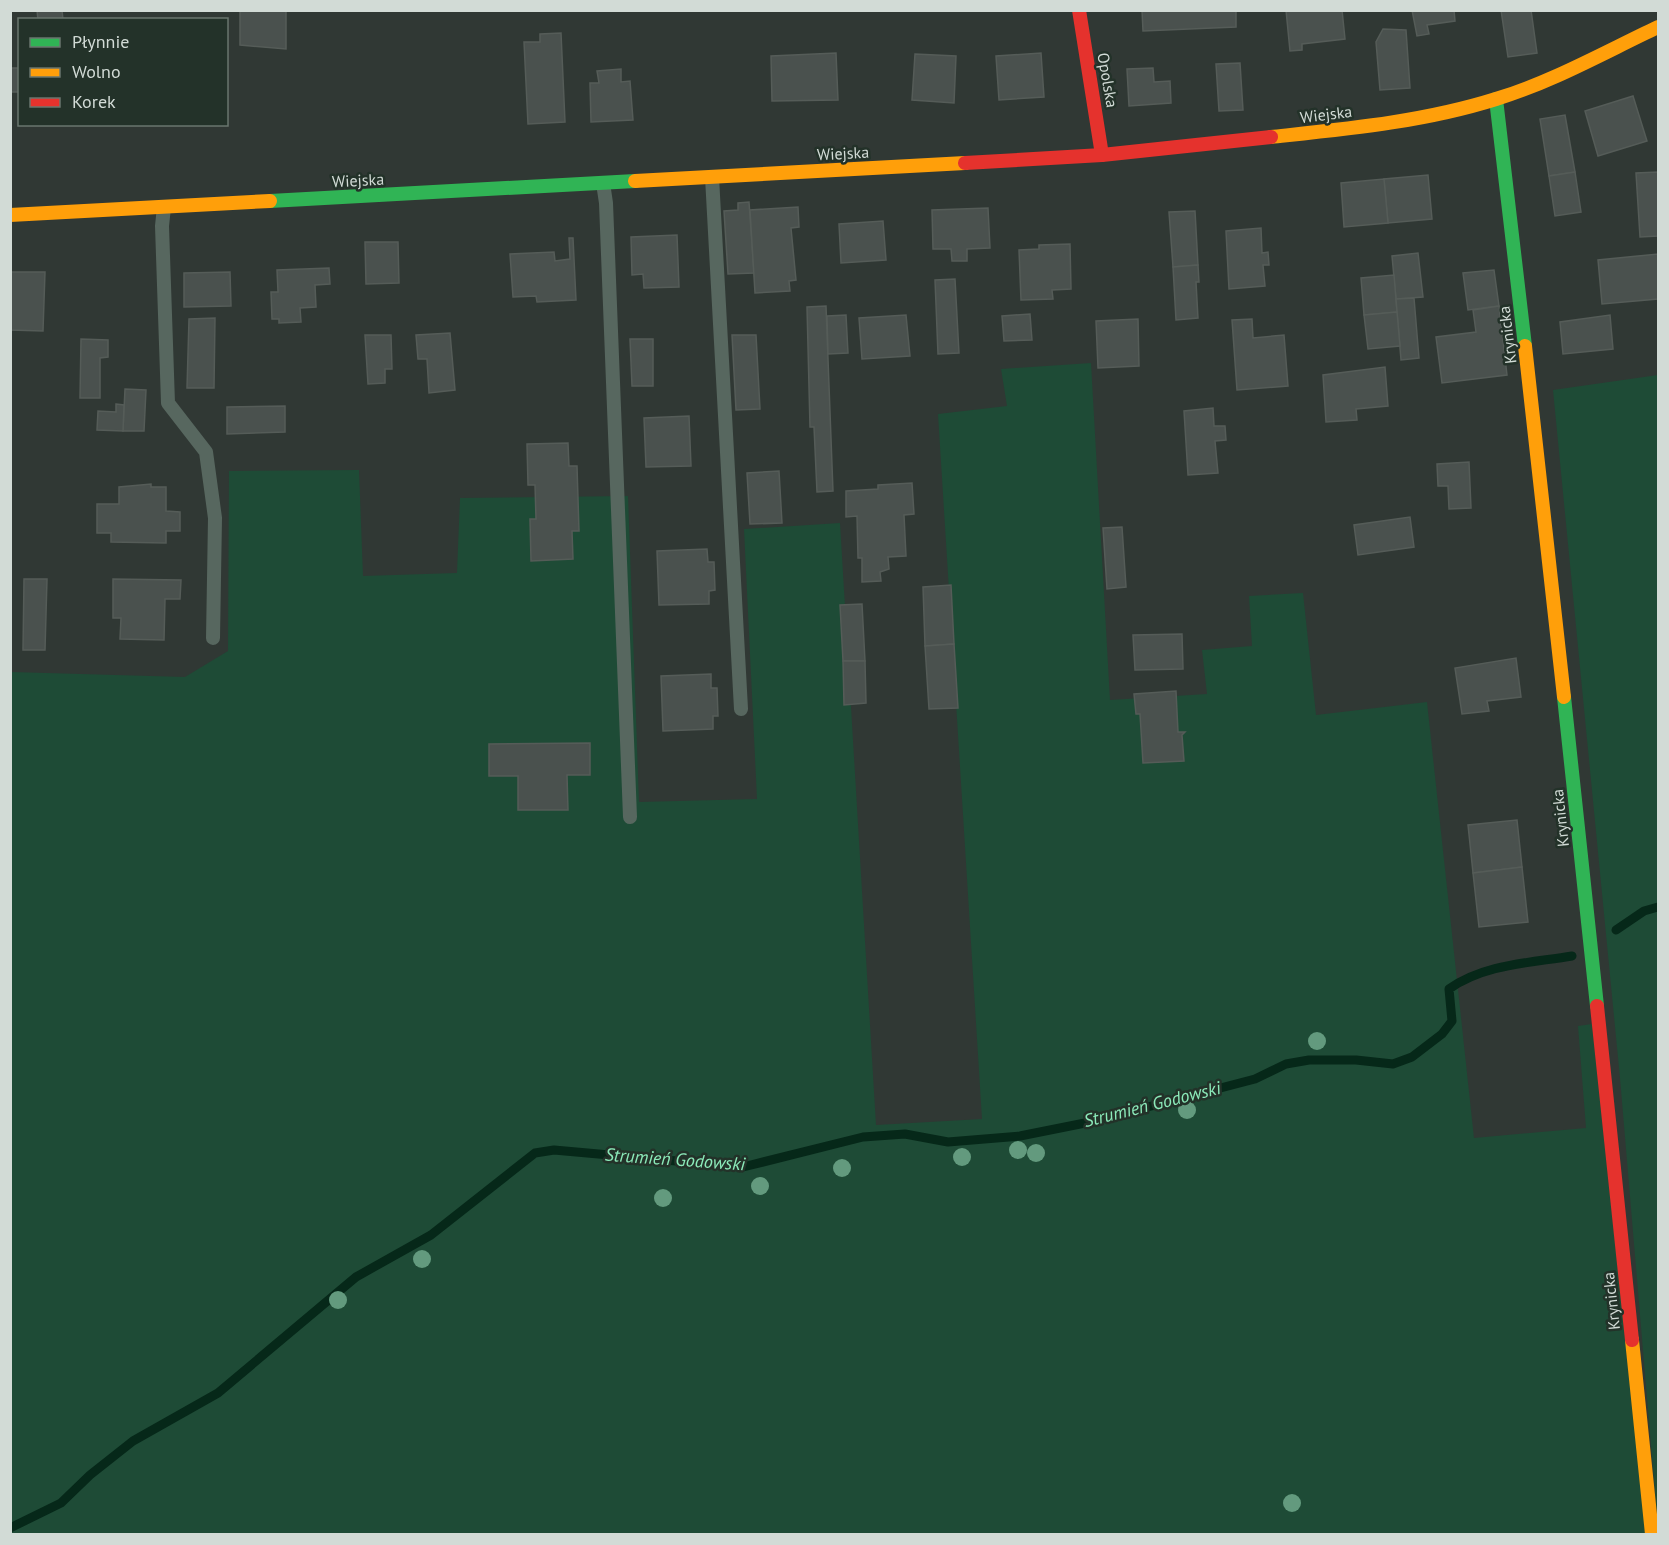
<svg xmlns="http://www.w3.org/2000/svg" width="1669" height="1545" font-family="'PT Sans',sans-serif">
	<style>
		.green { fill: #1e4b36 }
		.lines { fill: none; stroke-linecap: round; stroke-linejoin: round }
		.stream { stroke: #062819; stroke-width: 9 }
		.building { fill: #4a514e; stroke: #555c58; stroke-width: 1.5 }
		.lane { stroke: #57675f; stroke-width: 14 }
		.fast { stroke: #30b455; stroke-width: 14 }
		.slow { stroke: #ff9f0a; stroke-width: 14 }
		.jam { stroke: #e5322d; stroke-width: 14 }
		.tree { fill: #639a7e }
		.labels { text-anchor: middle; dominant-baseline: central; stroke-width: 5; stroke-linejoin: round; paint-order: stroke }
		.street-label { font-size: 16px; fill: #d2dbd6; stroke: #233229 }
		.water-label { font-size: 18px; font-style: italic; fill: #8cebba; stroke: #233229 }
	</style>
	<rect width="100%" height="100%" fill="#303834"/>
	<g class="green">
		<path d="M1091,363L1110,700L1207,694L1202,650L1252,646L1249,596L1303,593L1316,715L1427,702L1474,1138L1586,1128L1578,1026L1592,1024L1646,1534H11V672L185,677L228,651L229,471L359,470L363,576L457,573L460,498L628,496L639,802L757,799L744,529L840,523L876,1125L982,1119L938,414L1007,406L1001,369Z"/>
		<path d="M1658,375V1528L1620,1078L1553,390Z"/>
	</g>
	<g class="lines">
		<g class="stream">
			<path d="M1616,930L1644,911L1658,907"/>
			<path d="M10,1528L61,1503L90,1475L133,1441L218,1393L356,1277L431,1235L535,1153L554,1150L743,1167L863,1137L905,1134L948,1142L1020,1136L1090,1122L1255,1079L1286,1064L1309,1060H1356L1393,1064L1412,1057L1442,1034L1452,1021L1449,989C1484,964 1530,963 1572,956"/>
		</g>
	</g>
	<g class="building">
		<path d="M37,10H62L63,20H38Z"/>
		<path d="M240,10H286V49L240,45Z"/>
		<path d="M1142,10H1236V27L1143,31Z"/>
		<path d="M1286,10H1342L1345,39L1302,44V50L1290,51Z"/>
		<path d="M1412,10H1454L1455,21L1427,25L1429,34L1417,36Z"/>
		<path d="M1501,10H1531L1537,53L1508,57Z"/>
		<path d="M1383,29L1406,30L1410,88L1380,90L1376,42Z"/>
		<path d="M561,33L565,122L528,124L524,42H540V34Z"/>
		<path d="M836,53L838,100L772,101L771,56Z"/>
		<path d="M1041,53L1044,97L999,100L996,56Z"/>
		<path d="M915,54L956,56L954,103L912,100Z"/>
		<path d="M1240,63L1243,110L1219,111L1216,64Z"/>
		<rect x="10" y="68" width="10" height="24"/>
		<path d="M1153,68L1154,82L1170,81L1171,103L1129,106L1127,69Z"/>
		<path d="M621,69V82L630,81L633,120L591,122L590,83H599L597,71Z"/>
		<path d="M1633,96L1647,141L1598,156L1585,111Z"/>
		<path d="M1565,115L1575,172L1549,176L1540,119Z"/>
		<path d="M1575,172L1581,212L1555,216L1549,176Z"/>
		<path d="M1658,172V236L1640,237L1636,173Z"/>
		<path d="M1428,175L1432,219L1388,223L1384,179Z"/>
		<path d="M1384,179L1388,223L1344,227L1341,183Z"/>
		<path d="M749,202L754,273L728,274L724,211L738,210V203Z"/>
		<path d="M798,207L799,227L791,228L796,280L789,281L790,291L755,293L750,210Z"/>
		<path d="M988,208L990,248L967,249V261H952L951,249H933L932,210Z"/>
		<path d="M1195,211L1198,265L1173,267L1169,212Z"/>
		<path d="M883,221L886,260L841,263L839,224Z"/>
		<path d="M1261,228L1262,253L1268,252L1269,265H1263L1265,286L1229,289L1226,231Z"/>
		<path d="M677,235L679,287L644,288L643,274L632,275L631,237Z"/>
		<path d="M569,238H573L576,300L537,302L536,296L513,297L510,254L554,252L555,261L570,259Z"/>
		<path d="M365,242H398L399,283L366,284Z"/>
		<path d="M1070,244L1071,289L1052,290L1053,299L1021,300L1019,250L1039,249V245Z"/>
		<path d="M1418,253L1423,297L1396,299L1392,256Z"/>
		<path d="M1658,254V299L1602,304L1598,260Z"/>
		<path d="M1198,265L1199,282H1196L1198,318L1176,320L1173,267Z"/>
		<path d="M329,268L330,284L315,285L316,307L300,308L301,322L279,323V319H272L271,292H278L277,270Z"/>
		<path d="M1494,270L1499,306L1468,310L1463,273Z"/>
		<path d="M10,272H45L43,331L10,330Z"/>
		<path d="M230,272L231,306L184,307V273Z"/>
		<path d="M1394,275L1397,312L1364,315L1361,278Z"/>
		<path d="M955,279L959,353L938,354L935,280Z"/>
		<path d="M1414,298L1419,358L1401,360L1396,299Z"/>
		<path d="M826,306L833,491L817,492L814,427H810L807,307Z"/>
		<path d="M1499,306L1507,375L1442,383L1436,337L1476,332L1473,310Z"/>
		<path d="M1397,312L1400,346L1368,349L1364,315Z"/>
		<path d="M1030,314L1032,340L1004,341L1002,316Z"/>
		<path d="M846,315L848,353L828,354L827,316Z"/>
		<path d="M906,315L910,356L862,359L859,318Z"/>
		<path d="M1610,315L1613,349L1563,354L1560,322Z"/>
		<path d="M215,318L214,388H187L189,319Z"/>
		<path d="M1138,319L1139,366L1098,368L1096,321Z"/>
		<path d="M1252,319L1253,338L1284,335L1288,386L1237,390L1232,320Z"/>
		<path d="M450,333L455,390L429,393L427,359H418L416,335Z"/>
		<path d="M365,335H391L392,369H385V383L368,384Z"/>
		<path d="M732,335H756L760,409L736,410Z"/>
		<path d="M81,339L108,340V357L100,358V398H80Z"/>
		<path d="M630,339H653V386H632Z"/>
		<path d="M1385,367L1388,406L1356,409L1357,420L1326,422L1323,375Z"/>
		<path d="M125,389L146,390L144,431H123Z"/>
		<path d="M116,404L124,405L123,431L97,430L98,411L116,412Z"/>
		<path d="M285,406V432L227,434V407Z"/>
		<path d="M1213,408L1214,426H1225L1226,440L1215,441L1218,473L1188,475L1184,411Z"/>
		<path d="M689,416L691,466L646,467L644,418Z"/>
		<path d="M568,443L569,466H577L579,531H572L573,559L531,561L530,519H536L535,485H528L527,444Z"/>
		<path d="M1469,462L1471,508L1449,509L1448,486H1438L1437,464Z"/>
		<path d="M779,471L782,523L750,524L747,473Z"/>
		<path d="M912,483L914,514L904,515L906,556L888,557L889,569L880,572L881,581L862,582V558H858L857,516L846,517V491L878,489V485Z"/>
		<path d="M151,484V487H166V511L180,512V531H166V543L111,542V533H97V504H119V487Z"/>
		<path d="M1410,517L1414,547L1358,555L1354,525Z"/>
		<path d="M1122,527L1126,587L1107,589L1103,528Z"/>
		<path d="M707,549L708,562H714L715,590L709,591V604L659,605L657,551Z"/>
		<path d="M24,579H47L45,650H23Z"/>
		<path d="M113,579L181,580L180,599H165L164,640L120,639L121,618H113Z"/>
		<path d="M951,585L954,644L925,646L923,587Z"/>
		<path d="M862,604L865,661H843L840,605Z"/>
		<path d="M1182,634L1183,669L1135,670L1133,635Z"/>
		<path d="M954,644L958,708L929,709L925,646Z"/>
		<path d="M1516,658L1521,697L1487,701L1489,711L1462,714L1455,668Z"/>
		<path d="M843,661H865L866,703L844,705Z"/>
		<path d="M711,674V688H717L718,716H713V729L663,731L661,676Z"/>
		<path d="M1176,691L1178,732H1185L1182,735L1184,761L1143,763L1140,714H1136L1134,694Z"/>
		<path d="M590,743V775H567L568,810H518V776H489V744Z"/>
		<path d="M1517,820L1522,867L1473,873L1468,825Z"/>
		<path d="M1522,867L1528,922L1479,927L1473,873Z"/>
	</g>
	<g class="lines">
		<g class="lane">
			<path d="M712,177L741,709"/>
			<path d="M603,183L606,203L630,817"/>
			<path d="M164,207L162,226L168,403L206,452L215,518L213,638"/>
		</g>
		<g class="fast">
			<path d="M1496,99L1525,346"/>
			<path d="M270,201L635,181"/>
			<path d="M1564,697L1597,1006"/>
		</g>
		<g class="slow">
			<path d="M1271,137C1346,129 1423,122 1496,99C1552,82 1605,52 1658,27"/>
			<path d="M635,181L965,163"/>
			<path d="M10,215L270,201"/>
			<path d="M1525,346L1564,697"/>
			<path d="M1632,1340L1652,1534"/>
		</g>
		<g class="jam">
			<path d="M1079,10L1102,155"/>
			<path d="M965,163L1102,155L1271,137"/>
			<path d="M1597,1006L1632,1340"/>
		</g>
	</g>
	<g class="tree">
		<circle cx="1317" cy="1041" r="9"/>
		<circle cx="1187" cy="1110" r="9"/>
		<circle cx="1018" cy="1150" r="9"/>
		<circle cx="1036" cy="1153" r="9"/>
		<circle cx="962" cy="1157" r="9"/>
		<circle cx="842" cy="1168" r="9"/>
		<circle cx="760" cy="1186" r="9"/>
		<circle cx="663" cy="1198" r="9"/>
		<circle cx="422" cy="1259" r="9"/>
		<circle cx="338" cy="1300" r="9"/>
		<circle cx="1292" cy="1503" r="9"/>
	</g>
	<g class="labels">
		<g class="street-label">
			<text transform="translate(1108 80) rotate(80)">Opolska</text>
			<text transform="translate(1326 114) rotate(-7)">Wiejska</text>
			<text transform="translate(843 153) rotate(-3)">Wiejska</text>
			<text transform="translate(358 180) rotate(-3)">Wiejska</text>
			<text transform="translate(1507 335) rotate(-97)">Krynicka</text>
			<text transform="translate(1560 818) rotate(-96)">Krynicka</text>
			<text transform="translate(1611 1301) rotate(-96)">Krynicka</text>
		</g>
		<g class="water-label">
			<text transform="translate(1152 1104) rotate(-14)">Strumień Godowski</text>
			<text transform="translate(675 1159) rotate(4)">Strumień Godowski</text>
		</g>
	</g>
	<rect width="1669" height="1545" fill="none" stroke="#d2dbd6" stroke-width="24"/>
	<rect x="18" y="18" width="210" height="108" fill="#233229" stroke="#69766e" stroke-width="1.5"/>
	<rect x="30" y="38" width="30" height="9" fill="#30b455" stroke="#69766e" stroke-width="1.5"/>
	<text x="72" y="48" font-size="18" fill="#d2dbd6">Płynnie</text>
	<rect x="30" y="68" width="30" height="9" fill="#ff9f0a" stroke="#69766e" stroke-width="1.5"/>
	<text x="72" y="78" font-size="18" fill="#d2dbd6">Wolno</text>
	<rect x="30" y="98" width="30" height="9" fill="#e5322d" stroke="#69766e" stroke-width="1.5"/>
	<text x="72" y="108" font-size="18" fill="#d2dbd6">Korek</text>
</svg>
